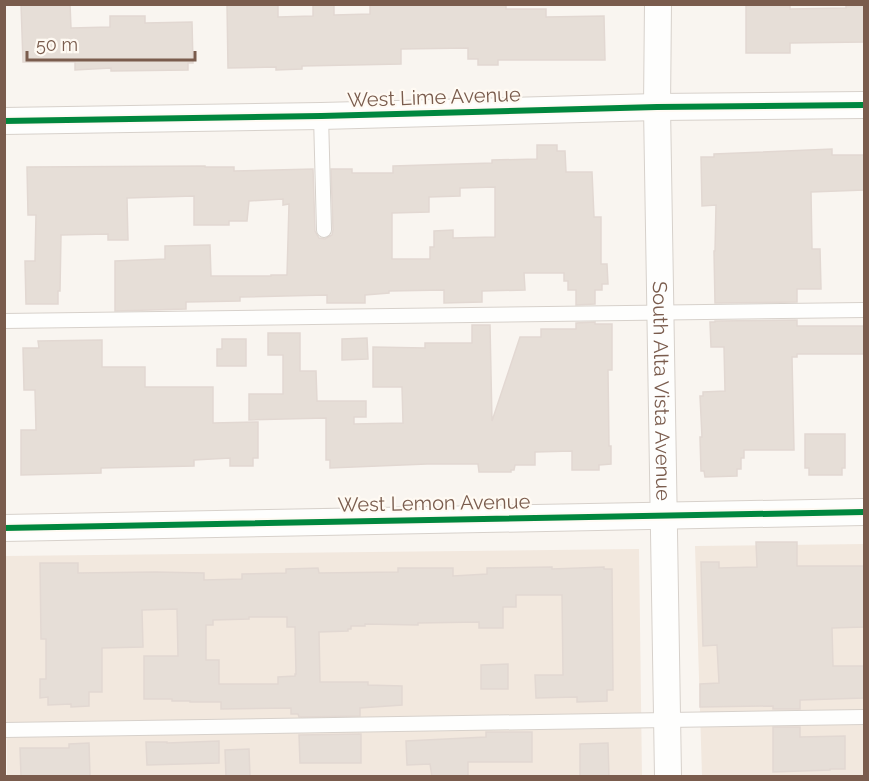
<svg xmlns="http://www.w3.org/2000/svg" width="869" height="781" font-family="Raleway,sans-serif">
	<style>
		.residential { fill: #f2e8de }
		.building { fill: #e6ded7; stroke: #e2d8d2; stroke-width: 1.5; fill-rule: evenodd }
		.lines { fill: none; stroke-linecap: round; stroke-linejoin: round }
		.service-casing { stroke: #d7d1cb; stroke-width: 16 }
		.minor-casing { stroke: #d7d1cb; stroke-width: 28 }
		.service { stroke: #fefefd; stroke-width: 14 }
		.minor { stroke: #fefefd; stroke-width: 26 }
		.cycleway-casing { stroke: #fffaf3; stroke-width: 10 }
		.cycleway { stroke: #00873e; stroke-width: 6 }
		.labels { text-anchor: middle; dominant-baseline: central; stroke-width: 4.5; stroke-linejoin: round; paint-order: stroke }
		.street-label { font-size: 20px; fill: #7a5c4d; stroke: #fffaf3 }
	</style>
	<rect width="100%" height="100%" fill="#f9f5f0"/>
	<g class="residential">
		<path d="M864,544V776H702L695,546Z"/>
		<path d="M639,549L642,776H7L5,556Z"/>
	</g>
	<g class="building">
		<path d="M21,4H70L71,28L110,27V16H145V23L192,22L193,63H188V70L111,71V68L75,70V62H23Z"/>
		<path d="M227,4H278V17L313,16V4H334V15L370,14V5L506,4V9H546V17L604,16L605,60H498V65H478V59H468V48L401,49V64L302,66V69L276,70V67L228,68Z"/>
		<path d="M746,4H790V9L846,8V4H864V42L790,43V53H746Z"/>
		<path d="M537,145H557V151H565L566,172H592L594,217H601V264H607L608,284H602V290H595V304L576,305V290H568V281H564V273H524L525,290L482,291V302L444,303V290L389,291V293L365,295V303H327V295L240,297V301L186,302V309L115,311V261L165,259V246L210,245L211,276H271V275H287L289,204L283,205V199L249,201L247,221H229V225H194V196L127,198L128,240H108V234L61,235L60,291H58V304H26L25,261H35L36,215H28L27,167L205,166V167H234V171L313,169L315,231L319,238L325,239L332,235L333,230L331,169H352V173H393V166L492,163V160L537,159ZM495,187V237L453,238V230L434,231V247H430V259H392V213L429,212V197L460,196V188Z"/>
		<path d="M832,149V155H864V190L811,192L812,249H820L821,289H797V302L715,303L714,251H715L716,205L702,206L701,157H714V154Z"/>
		<path d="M797,320V326H864V354H797V357H792L794,450H744V458H741V469H737V476L705,477L704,471H701L700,437H702L700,396H703V392L725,391L724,347H711L710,322H715V321Z"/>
		<path d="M595,322V324H612V370H608L609,446H611V464L599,465V470H572V451L535,452V465H515L514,470H511V472H479L478,464H427L330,468V460H326V418L249,420V394H283V355H268V333H300V371H316L317,401H366V417H354V424L403,423L402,387H373V347L425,348V343H472V325H490L492,421L520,337H541V329H576V323Z"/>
		<path d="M367,338L368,359L342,360V339Z"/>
		<path d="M222,339H246V366H217V349H222Z"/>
		<path d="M102,340V367H145V387H213V423L258,422V458H253V466H230V458L194,460V466L101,468V473L21,475V430H36L35,390H24L23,348H39L38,341Z"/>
		<path d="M805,434H845V468H842V475H809V468H805Z"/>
		<path d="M756,542H797V566H864V627L832,628L833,666H864V698L800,700V709H773V706L700,707V684L719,683L717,645L703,646L701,562H719V568L757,567Z"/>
		<path d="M40,563H78V573L155,572L204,573V580L242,579V574L286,573V569L318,568L319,573L398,572V568H453V576L487,574V568L552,567V569L604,567V569H612L613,690H607V701L577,702V697L536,698L535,675H563L562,595H516V607H503V628H479V622L418,623V625L365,624V626H351V629H348V631L319,632L320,682H368V685L402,686V705L360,708V716L299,717L298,714H291V708L221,709V702H190V701H172V699H144V656H178L177,609L142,610L143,647L102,648V692H89V706L71,707V704L48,705V697L40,698V679H46V639H41ZM249,617H287V627H295L296,674H295V676L278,677V684H219V660H206V625H213V620L249,619Z"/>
		<path d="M508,664V689H481V665Z"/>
		<path d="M773,727H800V737L845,736V769H830V770L773,772Z"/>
		<path d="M486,732H532V762H468V777H432L430,764L407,765L406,741L486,737Z"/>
		<path d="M361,734V763H300L299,735Z"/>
		<path d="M219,741V763L147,765L146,742H167V743Z"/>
		<path d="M89,743L90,776H21L20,748H69V744Z"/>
		<path d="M608,743L609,777H580V744Z"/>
		<path d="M249,749L250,777H226L225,750Z"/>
	</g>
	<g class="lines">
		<g class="service-casing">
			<g id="service">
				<path d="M321,116L324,230"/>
				<path d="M4,321L864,310"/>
				<path d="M4,730L864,717"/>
			</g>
		</g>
		<g class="minor-casing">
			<g id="minor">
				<path id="s1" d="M658,4L657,107L668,776"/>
				<path d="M4,121L321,116L657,107L864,105"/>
				<path d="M4,528L864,512"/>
			</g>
		</g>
		<use href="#service" class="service"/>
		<use href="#minor" class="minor"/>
		<g class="cycleway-casing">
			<g id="cycleway">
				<path d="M4,121L321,116L657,107L864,105"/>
				<path d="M4,528L864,512"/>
			</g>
		</g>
		<use href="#cycleway" class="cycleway"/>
	</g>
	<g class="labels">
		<g class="street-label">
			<text transform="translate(434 97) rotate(-2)">West Lime Avenue</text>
			<text stroke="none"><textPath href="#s1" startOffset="387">South Alta Vista Avenue</textPath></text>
			<text transform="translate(434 503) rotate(-1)">West Lemon Avenue</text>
		</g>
	</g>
	<rect width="869" height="781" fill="none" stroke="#7a5c4d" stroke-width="12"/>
	<path d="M27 51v9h168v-9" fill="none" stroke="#7a5c4d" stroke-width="3"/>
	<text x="36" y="51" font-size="18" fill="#7a5c4d" stroke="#fffaf3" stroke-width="4.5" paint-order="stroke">50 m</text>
</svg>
